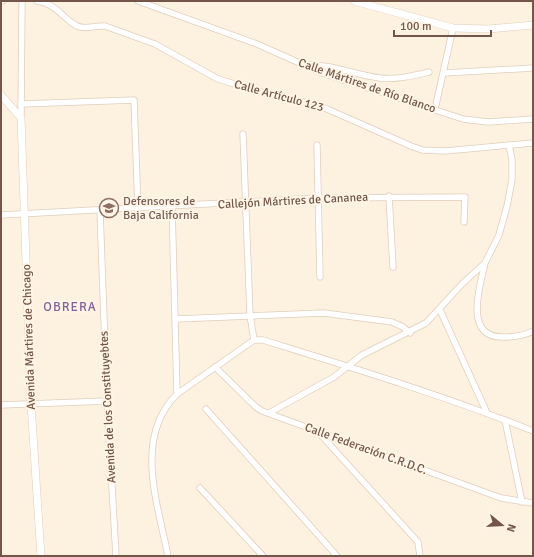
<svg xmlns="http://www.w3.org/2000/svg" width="534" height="557" font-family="Signika,sans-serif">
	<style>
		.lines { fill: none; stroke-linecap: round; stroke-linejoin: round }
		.minor-casing { stroke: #e1cdbc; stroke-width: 7 }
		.tertiary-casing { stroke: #e1cdbc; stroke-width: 8 }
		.minor { stroke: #fff; stroke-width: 5.5 }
		.tertiary { stroke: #fff; stroke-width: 7 }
		.labels { text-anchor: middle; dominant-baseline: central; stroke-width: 4; stroke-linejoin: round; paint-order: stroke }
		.street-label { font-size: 12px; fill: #735647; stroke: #fff5e6 }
		.education-label { font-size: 12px; fill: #785e54; stroke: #fff5e6; text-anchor: start }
		.neighbourhood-label { font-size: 13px; letter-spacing: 1px; fill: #846297; stroke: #fff5e6 }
	</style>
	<rect width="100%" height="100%" fill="#fdf1e0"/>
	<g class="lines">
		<g class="minor-casing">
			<g id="minor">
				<path d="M1,1H2"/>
				<path d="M37,1C57,4 62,18 77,26C86,30 96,25 105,26L155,44L218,79L275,96L318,105L411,146L422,150L445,151L533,143"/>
				<path d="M138,1L257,44L322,73L463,119L488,122L533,119"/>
				<path d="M306,65C333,64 354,75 380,78C396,80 412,76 429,72"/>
				<path d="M444,73L533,68"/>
				<path d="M21,104L134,100L138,209"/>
				<path d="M435,109L453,28"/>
				<path d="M21,118L22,1"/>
				<path d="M243,134L250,315L254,340"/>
				<path d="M317,145L320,277"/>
				<path d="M389,196L393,267"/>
				<path d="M172,206L177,394"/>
				<path d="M100,211L107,401L116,556"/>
				<path d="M1,215L317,198L465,197L464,222"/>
				<path d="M485,263C480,285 463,338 503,337C513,337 524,336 533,331"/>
				<path d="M440,310L487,413"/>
				<path d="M176,319L324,313L392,322L403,327L410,333"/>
				<path d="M215,367L256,407L262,411L501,498L533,503"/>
				<path d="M1,405L107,401"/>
				<path d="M206,409L337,556"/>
				<path d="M269,413L334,377L362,355L426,323L462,284L485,263L499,235L507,206L512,180V160L509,145"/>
				<path d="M505,420L522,502"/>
				<path d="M320,434L418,542L420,556"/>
				<path d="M200,488L263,556"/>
				<path d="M168,556C158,504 133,438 177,394L254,340H263C353,368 445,396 533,431"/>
			</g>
		</g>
		<g class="tertiary-casing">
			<g id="tertiary">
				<path d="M354,1L453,28L489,29L533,25"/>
				<path d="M1,95L21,118L31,404L41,556"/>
			</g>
		</g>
		<use href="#minor" class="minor"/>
		<use href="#tertiary" class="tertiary"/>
	</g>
	<defs>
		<g id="school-ring" transform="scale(1)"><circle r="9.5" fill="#fff5e6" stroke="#8d6e63" stroke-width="1.5"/><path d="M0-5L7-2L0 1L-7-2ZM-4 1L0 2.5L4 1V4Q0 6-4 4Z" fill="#8d6e63"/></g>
	</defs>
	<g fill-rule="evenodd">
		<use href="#school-ring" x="109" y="208"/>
	</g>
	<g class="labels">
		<g class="street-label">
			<text transform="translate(367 86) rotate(19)">Calle Mártires de Río Blanco</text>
			<text transform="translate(279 96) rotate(15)">Calle Artículo 123</text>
			<text transform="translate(293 201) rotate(-3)">Callejón Mártires de Cananea</text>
			<text transform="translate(29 337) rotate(-92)">Avenida Mártires de Chicago</text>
			<text transform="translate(108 407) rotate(-93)">Avenida de los Constituyebtes</text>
			<text transform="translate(366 449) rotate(20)">Calle Federación C.R.D.C.</text>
		</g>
		<g class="education-label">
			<text x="123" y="201">Defensores de<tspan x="123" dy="14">Baja California</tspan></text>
		</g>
		<g class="neighbourhood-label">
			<text x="70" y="307">OBRERA</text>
		</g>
	</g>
	<rect width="534" height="557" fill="none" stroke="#735647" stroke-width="4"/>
	<g transform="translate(502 525) rotate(108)" stroke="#fff5e6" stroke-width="3" paint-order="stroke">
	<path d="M0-3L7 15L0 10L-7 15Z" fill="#735647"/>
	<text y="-6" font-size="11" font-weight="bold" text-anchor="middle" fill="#735647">N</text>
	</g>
	<path d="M394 30v6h97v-6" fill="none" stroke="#735647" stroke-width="2"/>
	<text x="400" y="30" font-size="12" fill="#735647" stroke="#fff5e6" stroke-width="3" paint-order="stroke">100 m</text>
</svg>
